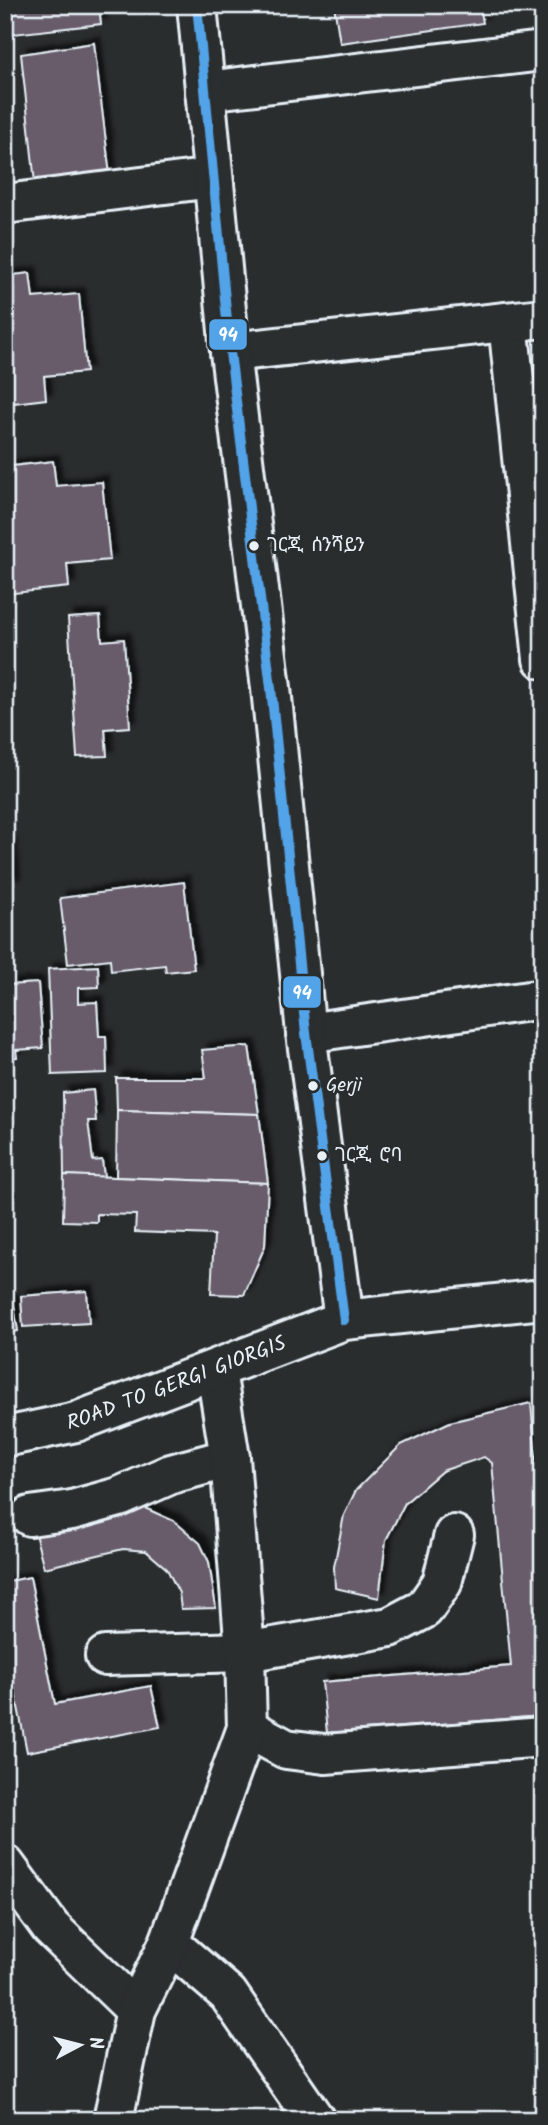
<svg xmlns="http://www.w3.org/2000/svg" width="548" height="2125" font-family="Kalam,'Noto Sans Ethiopic',sans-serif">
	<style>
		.building { fill: #685c6b; stroke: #e8f1f8; stroke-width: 2; filter: url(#shadow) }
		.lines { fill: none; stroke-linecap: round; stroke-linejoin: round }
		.minor-casing { stroke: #e8f1f8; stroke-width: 44 }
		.major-casing { stroke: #e8f1f8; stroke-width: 44 }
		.minor { stroke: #2a2d2e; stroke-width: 38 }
		.major { stroke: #2a2d2e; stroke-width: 38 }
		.bus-1-casing { stroke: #2a2d2e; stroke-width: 16 }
		.bus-1 { stroke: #53a3e8; stroke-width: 10 }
		.bus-dot { fill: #e8f1f8; stroke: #2a2d2e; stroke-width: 2.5 }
		.labels { text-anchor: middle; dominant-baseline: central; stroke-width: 6; stroke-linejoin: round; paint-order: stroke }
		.bus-label { font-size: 19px; fill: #e8f1f8; stroke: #2a2d2e; text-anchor: start }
		.street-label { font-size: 21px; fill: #e8f1f8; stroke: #2a2d2e }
		.line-badge { stroke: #2a2d2e; stroke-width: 2.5 }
		.badge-label { font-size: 19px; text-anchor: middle; font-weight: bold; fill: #fff }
	</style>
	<defs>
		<filter id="shadow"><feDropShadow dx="6" dy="-6" stdDeviation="2" flood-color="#0009"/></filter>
	</defs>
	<rect width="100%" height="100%" fill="#2a2d2e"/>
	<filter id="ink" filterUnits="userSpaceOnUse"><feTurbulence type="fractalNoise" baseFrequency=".0143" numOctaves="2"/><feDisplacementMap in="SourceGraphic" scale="14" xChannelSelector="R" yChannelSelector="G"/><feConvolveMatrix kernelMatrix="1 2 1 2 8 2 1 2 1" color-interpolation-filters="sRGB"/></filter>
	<g filter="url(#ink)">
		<g class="building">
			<path d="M5,5H99L101,24L5,35Z"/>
			<path d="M334,5H480L483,23L340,43Z"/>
			<path d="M532,5H543V20L534,21Z"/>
			<path d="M94,43L110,175L35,183L21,54Z"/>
			<path d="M30,273L33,298L79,294L86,372L44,376L46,399L5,404V276Z"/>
			<path d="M53,461L56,486L102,482L110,560L67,564L69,587L5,594V467Z"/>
			<path d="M100,616L102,641L124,639L130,727L105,729L107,756L77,757L68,618Z"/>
			<path d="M10,847L14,884L5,885V848Z"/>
			<path d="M184,882L194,969L166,972L165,965L111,971L110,959L68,964L60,898Z"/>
			<path d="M98,966L99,987L78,988V1003L97,1002L99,1036H106L107,1073L52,1075L48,969Z"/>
			<path d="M38,983L43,1048L16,1050L17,1057L5,1058V993H9L8,985Z"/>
			<path d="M249,1046L259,1114L117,1110L116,1078H206L202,1050Z"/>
			<path d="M93,1090L96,1121H88L93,1161L102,1160L104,1177L64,1175L63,1093Z"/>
			<path d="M117,1110L259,1114L268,1183L116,1177Z"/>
			<path d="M64,1175L268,1183L265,1246L244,1295L211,1294L214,1235L135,1232L136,1215L97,1214V1222L63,1221Z"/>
			<path d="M87,1291L89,1323L23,1327L21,1296Z"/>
			<path d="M13,1300L18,1331L5,1333V1301Z"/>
			<path d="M531,1403L543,1540V1716L327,1733L322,1682L511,1666L492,1463L484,1457L442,1471L405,1503L386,1540L379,1598L335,1588L334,1567L344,1515L356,1490L401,1445L450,1422Z"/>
			<path d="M138,1505L174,1521L200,1543L209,1562L216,1608L181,1609L179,1593L167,1569L146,1551L123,1549L44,1568L34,1530Z"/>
			<path d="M30,1577L55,1704L151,1686L160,1727L27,1752L5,1642V1582Z"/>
		</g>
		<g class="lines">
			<g class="minor-casing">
				<g id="minor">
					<path d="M205,91L543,51"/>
					<path d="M5,204L213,178"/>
					<path d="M508,322L543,659"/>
					<path d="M230,352L543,318"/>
					<path d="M306,1033L543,999"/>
					<path d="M30,1516L72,1510L119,1497L171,1474L230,1458"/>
					<path d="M105,1656L245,1652L390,1627L424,1609L442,1583L454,1535"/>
					<path d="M247,1728L286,1749L325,1754L543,1737"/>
					<path d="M5,1865L51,1928L136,2010"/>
					<path d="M169,1943L228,1994L315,2120"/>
					<path d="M113,2120L136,2010L169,1943L247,1728L245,1652L230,1458L216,1371"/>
				</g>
			</g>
			<g class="major-casing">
				<g id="major">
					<path d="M197,5L230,352L271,688L306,1033L344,1320"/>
					<path id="s1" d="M5,1437L76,1422L344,1320L543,1299"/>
				</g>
			</g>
			<use href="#minor" class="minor"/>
			<use href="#major" class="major"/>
			<g class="bus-1-casing">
				<path id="bus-1" d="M197,5L230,352L271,688L306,1033L344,1320"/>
			</g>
			<use href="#bus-1" class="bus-1"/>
		</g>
	</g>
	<g class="bus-dot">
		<circle cx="254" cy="546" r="6"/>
		<circle cx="313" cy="1086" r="6"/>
		<circle cx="322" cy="1156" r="6"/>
	</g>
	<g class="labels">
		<g class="bus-label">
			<text x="267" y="546">ገርጂ ሰንሻይን</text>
			<text x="326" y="1086">Gerji</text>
			<text x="335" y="1156">ገርጂ ሮባ</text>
		</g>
		<g class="street-label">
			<text stroke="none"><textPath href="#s1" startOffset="180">ROAD TO GERGI GIORGIS</textPath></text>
		</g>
	</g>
	<g class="line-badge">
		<rect x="208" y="318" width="40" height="33" rx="7" fill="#53a3e8"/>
		<rect x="282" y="975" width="40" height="34" rx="7" fill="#53a3e8"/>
	</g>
	<g class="badge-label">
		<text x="228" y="341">94</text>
		<text x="302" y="999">94</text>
	</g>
	<rect width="548" height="2125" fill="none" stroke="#2a2d2e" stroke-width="28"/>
	<rect x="14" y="14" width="520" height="2097" fill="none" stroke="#e8f1f8" stroke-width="2.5" filter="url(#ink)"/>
	<g transform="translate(80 2045) rotate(83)" stroke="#2a2d2e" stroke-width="5" paint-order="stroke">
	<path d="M0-5L12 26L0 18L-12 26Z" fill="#e8f1f8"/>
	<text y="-10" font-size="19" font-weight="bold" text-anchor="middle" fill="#e8f1f8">N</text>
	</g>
</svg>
